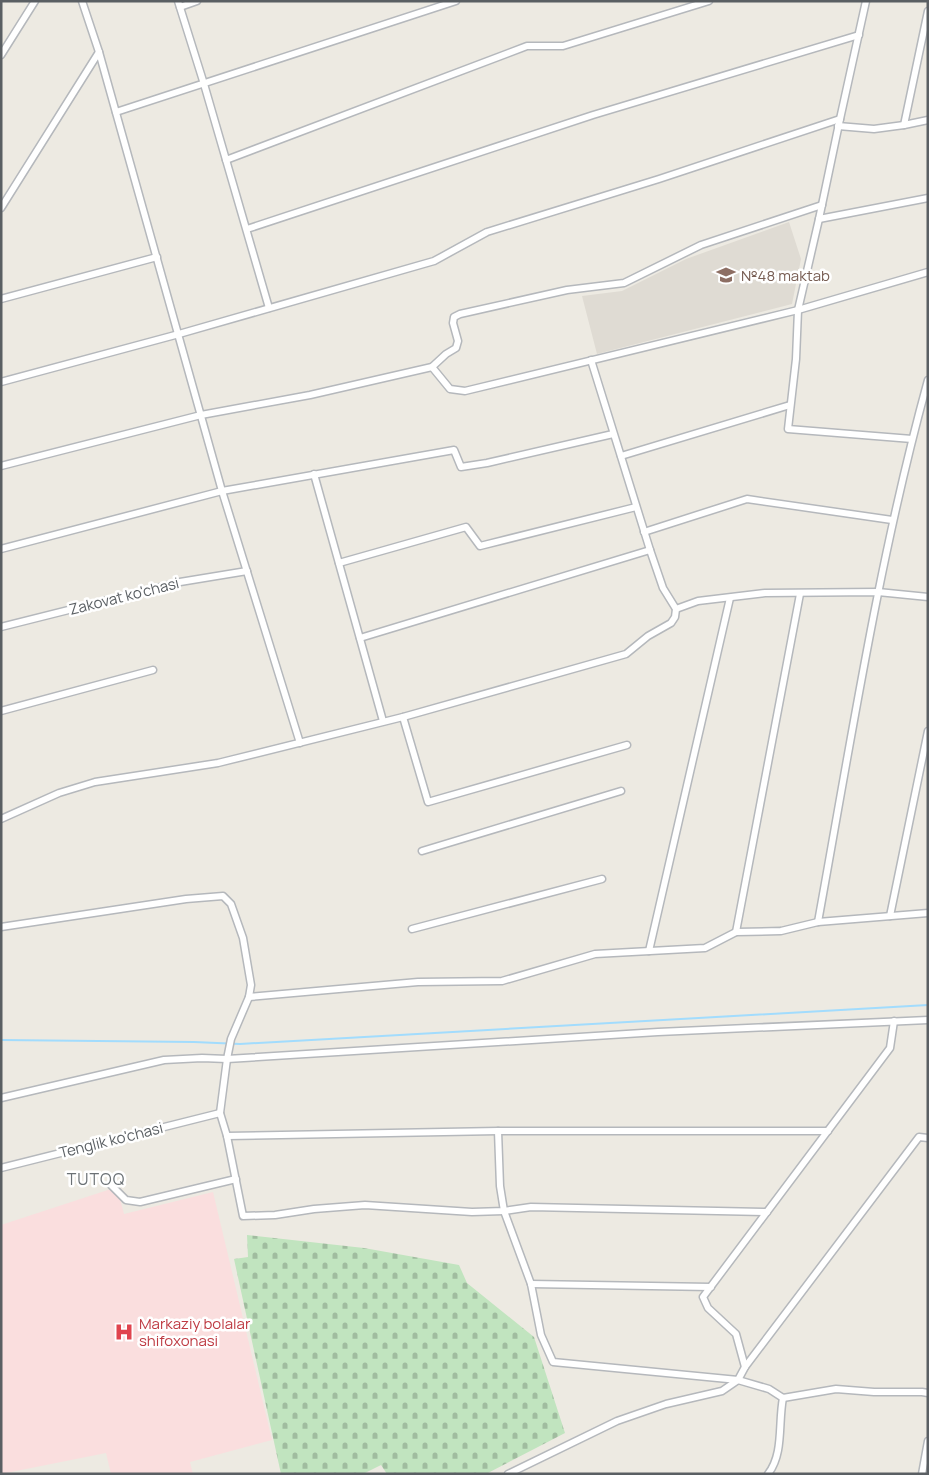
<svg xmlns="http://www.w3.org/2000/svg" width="929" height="1475" font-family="Manrope,sans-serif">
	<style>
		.education { fill: #dfdbd3 }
		.medical { fill: #fadede }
		.cemetery { fill: url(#cemetery-stones) }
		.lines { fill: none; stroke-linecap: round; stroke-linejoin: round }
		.stream { stroke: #a2dcfd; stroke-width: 2 }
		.minor-casing { stroke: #b5b8bc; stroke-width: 9 }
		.minor { stroke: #fff; stroke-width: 6 }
		.labels { text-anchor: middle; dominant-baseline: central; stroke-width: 5; stroke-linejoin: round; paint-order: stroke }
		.education-label { font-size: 15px; fill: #785e54; stroke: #fff; text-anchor: start }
		.street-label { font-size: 15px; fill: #5a5f63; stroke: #fff }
		.health-label { font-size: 15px; fill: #be3a42; stroke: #fff; text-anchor: start }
		.neighbourhood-label { font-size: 16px; letter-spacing: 1px; fill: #6b7175; stroke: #fff }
	</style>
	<defs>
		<pattern id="cemetery-stones" width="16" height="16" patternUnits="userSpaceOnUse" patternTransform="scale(1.25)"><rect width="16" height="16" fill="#c1e4bf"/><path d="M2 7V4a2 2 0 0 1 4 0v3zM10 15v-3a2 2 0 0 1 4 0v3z" fill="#a0bc9f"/></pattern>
	</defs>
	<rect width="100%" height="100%" fill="#edeae2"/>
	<path class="education" d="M789,222L801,259L792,304L597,354L582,296L622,291L686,259Z"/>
	<path class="medical" d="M117,1187L124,1214L213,1192L272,1440L190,1462L193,1474H111L106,1453L1,1474V1225Z"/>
	<path class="cemetery" d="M247,1235L364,1248L459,1265L467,1283L534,1337L565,1433L486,1474H387L381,1465L363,1474H281L234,1259L248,1257Z"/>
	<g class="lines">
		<path class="stream" d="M1,1040L194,1042L240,1044L928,1005"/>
		<g class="minor-casing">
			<g id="minor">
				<path d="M82,1L99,52L222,491L300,743"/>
				<path d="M178,1L204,84L269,308"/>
				<path d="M866,1L840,119L819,219L798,310L796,359L788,429L912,439"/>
				<path d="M180,7L197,1"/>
				<path d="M1,55L35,1"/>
				<path d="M116,112L456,1"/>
				<path d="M904,125L928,11"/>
				<path d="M838,126L874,129L904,125L928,120"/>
				<path d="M226,160L527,46H563L709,1"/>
				<path d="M1,208L99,52"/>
				<path d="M819,219L928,198"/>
				<path d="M247,229L593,115L859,35"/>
				<path d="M1,299L157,257"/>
				<path d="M432,367L450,389L465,391L798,310L928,272"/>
				<path d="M1,382L179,334L434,261L487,232L659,179L840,119"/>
				<path d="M621,456L790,405"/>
				<path d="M1,466L201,415L310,395L432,367L446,354L456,348L458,341L453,323L454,317L460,314L567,290L624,283L701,245L822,205"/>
				<path d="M314,474L383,721"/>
				<path d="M644,532L747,499L892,520"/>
				<path d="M1,549L222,491L454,450L461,467L487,463L613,434"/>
				<path d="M339,563L466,527L480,546L636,507"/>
				<path d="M676,609L698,601L765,593L878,592L928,597"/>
				<path d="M1,627L180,582L247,571"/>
				<path d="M360,638L650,550"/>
				<path d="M1,711L153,670"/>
				<path d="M403,717L428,802L627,745"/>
				<path d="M1,819L59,793L95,782L218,763L403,717L626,654L648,636L671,623L675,617L676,609L663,588L650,550L591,360"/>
				<path d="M422,851L621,791"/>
				<path d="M890,916L928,731"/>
				<path d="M818,922C851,741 879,558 928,380"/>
				<path d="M1,927L186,899L223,896L231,904L243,938L251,985L249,997L231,1039L227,1059L220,1113L227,1136L243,1216L275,1215L314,1209L365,1205L472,1212L504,1211L531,1207L767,1212"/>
				<path d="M412,929L602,879"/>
				<path d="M736,932L800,594"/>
				<path d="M649,951L730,598"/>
				<path d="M249,997L418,982L502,981L595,954L705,948L736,932L781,931L818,922L928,913"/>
				<path d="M1,1098L164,1060L202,1058L227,1059L658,1032L928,1020"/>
				<path d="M498,1131L500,1186L504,1211L531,1284L541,1335L553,1362L738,1380L769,1389L783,1398L836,1389L874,1392H922L928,1393"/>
				<path d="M227,1136L498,1131H828"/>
				<path d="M1,1168L220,1113"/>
				<path d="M110,1184L126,1200L140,1202L236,1179"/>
				<path d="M531,1284L711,1287"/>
				<path d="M745,1367L736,1334L708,1308L703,1297L890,1048L894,1021"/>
				<path d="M508,1474L617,1421L666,1404L722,1391L738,1380L745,1367L919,1137L928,1138"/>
				<path d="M768,1474C784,1454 778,1423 783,1398"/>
				<path d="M922,1474L928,1441"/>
			</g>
		</g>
		<use href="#minor" class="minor"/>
	</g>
	<defs>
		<g id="school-bare" transform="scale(1.5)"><path d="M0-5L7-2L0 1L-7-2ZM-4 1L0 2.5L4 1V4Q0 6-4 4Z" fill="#8d6e63" stroke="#fff" stroke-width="2.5" paint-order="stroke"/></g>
		<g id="hospital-bare" transform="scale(1.5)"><path d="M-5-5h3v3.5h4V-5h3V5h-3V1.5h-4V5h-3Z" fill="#e0444e" stroke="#fff" stroke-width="2.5" paint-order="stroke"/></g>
	</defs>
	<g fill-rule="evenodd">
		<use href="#school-bare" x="726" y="275"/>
		<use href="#hospital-bare" x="124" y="1332"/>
	</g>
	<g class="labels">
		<g class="education-label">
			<text x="741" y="275">№48 maktab</text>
		</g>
		<g class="street-label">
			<text transform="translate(124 596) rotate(-14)">Zakovat ko'chasi</text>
			<text transform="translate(111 1140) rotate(-14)">Tenglik ko'chasi</text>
		</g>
		<g class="health-label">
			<text x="139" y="1323">Markaziy bolalar<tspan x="139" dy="17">shifoxonasi</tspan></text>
		</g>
		<g class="neighbourhood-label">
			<text x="96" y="1179">TUTOQ</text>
		</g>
	</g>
	<rect width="929" height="1475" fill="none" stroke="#5a5f63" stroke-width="5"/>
</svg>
